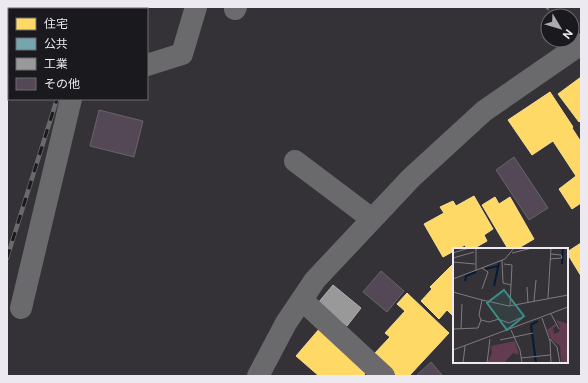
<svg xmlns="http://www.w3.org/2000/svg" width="588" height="383" font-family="'Public Sans','Noto Sans JP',sans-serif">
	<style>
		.homes { fill: #ffd966; stroke: #f9de8f }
		.public { fill: #76a5af; stroke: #99bac2 }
		.industry { fill: #999; stroke: #b2b1b3 }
		.building { fill: #544857; stroke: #676568 }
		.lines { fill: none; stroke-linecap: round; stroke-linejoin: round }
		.path { stroke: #6c6c6e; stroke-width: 2.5; stroke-dasharray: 4 2; stroke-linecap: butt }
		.minor { stroke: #6a6a6d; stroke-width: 22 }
		.major { stroke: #6b6b6e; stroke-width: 22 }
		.rail-casing { stroke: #6a696c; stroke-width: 4.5 }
		.rail { stroke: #1a191d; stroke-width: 3; stroke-dasharray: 9; stroke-linecap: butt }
		.inset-river { fill: none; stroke: #051a38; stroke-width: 2 }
		.inset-road { fill: none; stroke: #7e7c81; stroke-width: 1 }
		.view { fill: #3b8d88; fill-opacity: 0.15; stroke: #3b8d88; stroke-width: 2 }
		.inset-edge { fill: none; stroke: #eceaf0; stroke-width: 2 }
	</style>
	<rect width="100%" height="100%" fill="#343237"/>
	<g class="homes">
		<path d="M581,77V120L579,122L558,94Z"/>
		<path d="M550,92L573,127L572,128L581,142V203L572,209L559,189L576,176L553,141L532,155L508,120Z"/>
		<path d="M474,196L493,229L484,235L487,241L473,249H467L465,245L457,249H454V251L443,257L424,224L444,213L440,207L453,201L456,206Z"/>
		<path d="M495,197L499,204L510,197L534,239L517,249H508L482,205Z"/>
		<path d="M581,243V276L567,253V252Z"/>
		<path d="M454,263V317L447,310L439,319L421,301L432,289L430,287Z"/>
		<path d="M407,293L449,333L409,376H397L374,354L390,337L385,333L405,311L397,304Z"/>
		<path d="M320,328L368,370L363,376H319L296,356Z"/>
	</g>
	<path class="public" d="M106,7H146L145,9H105Z"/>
	<path class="industry" d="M333,285L361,308L347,326L318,303Z"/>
	<g class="building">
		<path d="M99,110L143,121L134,157L90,146Z"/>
		<path d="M514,157L548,208L529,220L496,170Z"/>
		<path d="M381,271L404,291L387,312L363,292Z"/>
		<path d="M431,362L442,375L440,376H416Z"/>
	</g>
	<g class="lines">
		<path class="path" d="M546,7L554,16"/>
		<g class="minor">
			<path d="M147,65L182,54L196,7"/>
			<path d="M295,161L372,219"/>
			<path d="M302,300L384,376"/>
			<path d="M21,308L71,99"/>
			<path d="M258,376L286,323L315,280L411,178L484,111L581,44"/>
		</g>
		<path class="major" d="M235,9L236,7"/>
		<g class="rail-casing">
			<g id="rail">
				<path d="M26,9V7"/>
				<path d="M84,9V7"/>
				<path d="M7,69L9,63"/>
				<path d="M7,258L57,99"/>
			</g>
		</g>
		<use href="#rail" class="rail"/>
	</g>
	<g transform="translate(453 248)">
		<rect width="115" height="115" fill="#343237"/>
		<path d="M103,72L115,76V115H108L107,98L98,91L94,82L102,76L104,78L100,80L101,86L106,84L107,79ZM62,93L66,107L60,105L51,115H34L39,105L38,98Z" fill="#643c52"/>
		<path class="inset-river" d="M109,16L110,0M32,21L45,18M12,33L13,28L23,24M41,38L46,15M83,115L78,77L85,73"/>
		<path class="inset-road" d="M0,5L16,0M59,5L79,0M0,10L21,4M97,11L109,10L108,7L98,6M49,12L50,35L58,37M0,14L22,16M51,16L59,17L57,58M23,22V0M0,31L52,11L61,0M74,39L75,55M29,41L35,24L29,20M0,44L29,52L26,67L28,72L36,74L46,71M95,50L98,0M29,52L56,58L115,47M81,53L83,32M98,66L106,81M89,70L97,93L98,115M45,71L56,75L67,70M0,81L25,80L28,72M8,81L9,56M58,82L67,102L69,115M97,91L104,99L107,115M47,92L80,85M0,102L115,59M68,110L97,107M10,115L12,98M34,115L37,91"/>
		<path class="view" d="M51,42L71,68L54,82L34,55Z"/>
		<rect width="115" height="115" class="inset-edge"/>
	</g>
	<rect width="588" height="383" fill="none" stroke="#eceaf0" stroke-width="16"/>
	<rect x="8" y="8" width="140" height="92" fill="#1a191d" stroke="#6e6d71"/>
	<rect x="16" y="18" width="20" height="12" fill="#ffd966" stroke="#6e6d71"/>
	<text x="44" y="28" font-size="12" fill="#eceaf0">住宅</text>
	<rect x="16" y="38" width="20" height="12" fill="#76a5af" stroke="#6e6d71"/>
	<text x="44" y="48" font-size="12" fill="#eceaf0">公共</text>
	<rect x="16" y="58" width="20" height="12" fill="#999999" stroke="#6e6d71"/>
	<text x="44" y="68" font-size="12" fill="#eceaf0">工業</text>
	<rect x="16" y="78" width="20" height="12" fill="#544857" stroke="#6e6d71"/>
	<text x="44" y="88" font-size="12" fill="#eceaf0">その他</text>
	<g transform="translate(560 28) rotate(128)"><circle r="19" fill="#1a191d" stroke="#6e6d71"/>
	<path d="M0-3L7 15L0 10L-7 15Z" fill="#acaaaf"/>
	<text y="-6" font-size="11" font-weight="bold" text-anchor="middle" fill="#eceaf0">N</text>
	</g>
</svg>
